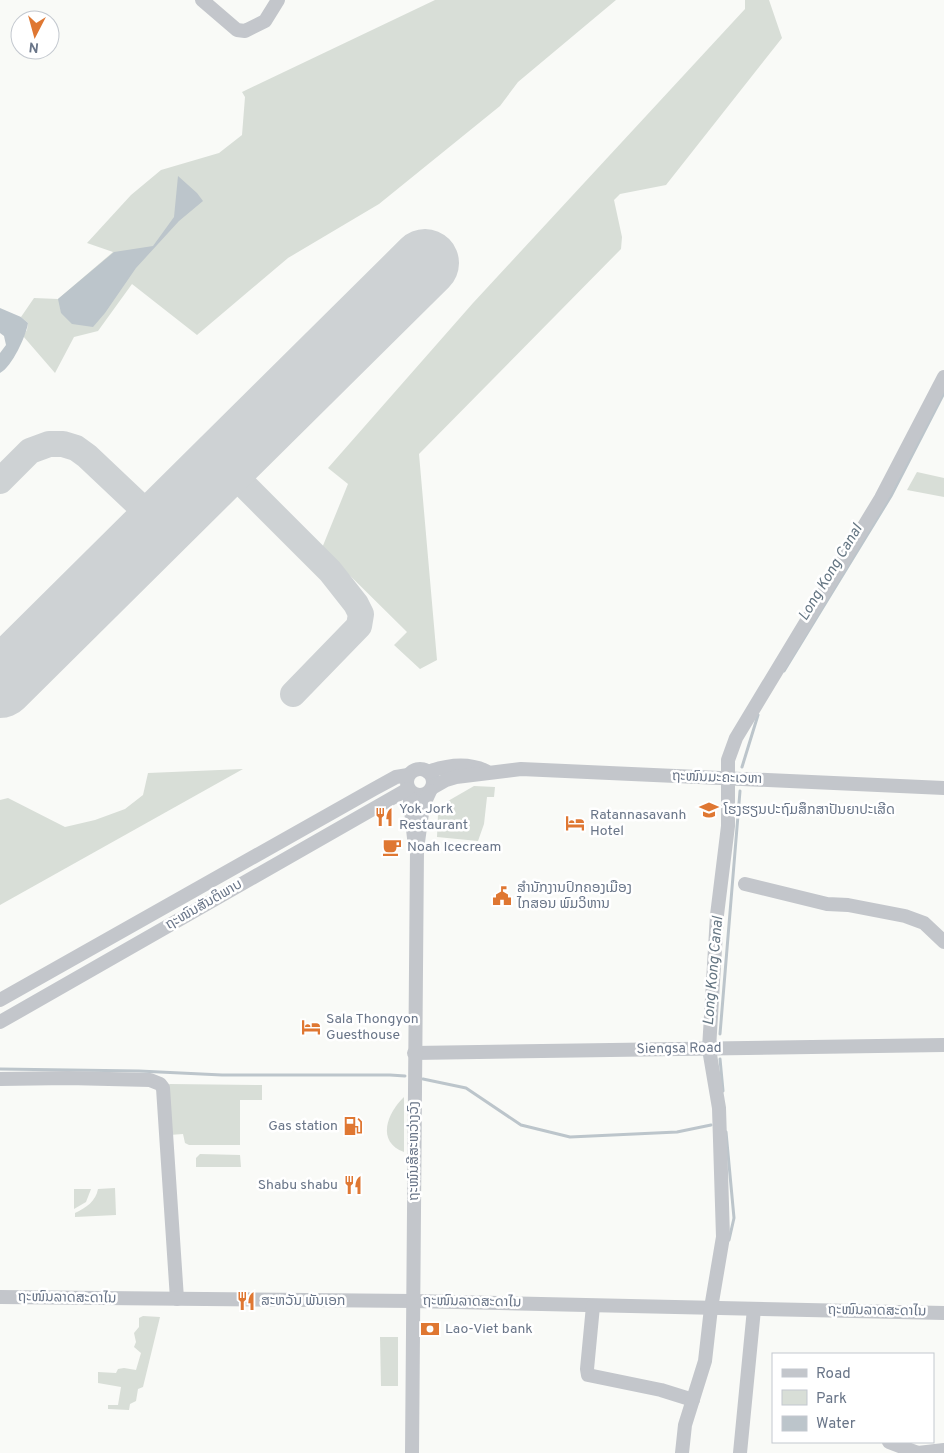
<svg xmlns="http://www.w3.org/2000/svg" width="944" height="1453" font-family="Overpass,'Noto Sans Lao',sans-serif">
	<style>
		.green { fill: #d8ded7 }
		.water { fill: #bcc5cb }
		.lines { fill: none; stroke-linecap: round; stroke-linejoin: round }
		.stream { stroke: #bcc5cb; stroke-width: 3 }
		.taxiway { stroke: #ced2d4; stroke-width: 26 }
		.runway { stroke: #ced2d4; stroke-width: 68 }
		.minor { stroke: #c3c6cb; stroke-width: 14 }
		.labels { text-anchor: middle; dominant-baseline: central; stroke-width: 5; stroke-linejoin: round; paint-order: stroke }
		.street-label { font-size: 14px; fill: #697588; stroke: #fff }
		.poi-label { font-size: 14px; fill: #697588; stroke: #fff; text-anchor: start }
		.water-label { font-size: 15px; font-style: italic; fill: #657683; stroke: #fff }
	</style>
	<rect width="100%" height="100%" fill="#f9faf7"/>
	<g class="green">
		<path d="M435,0H616L518,82L500,106L379,204L288,258L197,335L132,284L98,331L74,337L55,373L23,336L27,330L28,323L21,317L34,298L58,299L113,252L87,243L131,195L161,170L219,153L242,135L245,97L242,92Z"/>
		<path d="M745,0H769L782,38L666,185L620,194L614,200L622,237L621,249L419,454L437,660L420,669L394,645L407,632L322,548L348,484L328,468L473,303L745,9Z"/>
		<path d="M917,472L944,478V497L907,490Z"/>
		<path d="M243,769L0,905V800L8,798L65,827L95,820L125,809L143,795L148,773Z"/>
		<path d="M474,786L495,787L494,797H487L484,824L478,841L437,837L438,814L448,801Z"/>
		<path d="M170,1084L262,1085V1100H240V1145H189L185,1143L183,1134L169,1135L167,1085Z"/>
		<path d="M404,1097V1152C376,1142 387,1113 404,1097Z"/>
		<path d="M200,1154L240,1155L241,1167H196V1158Z"/>
		<path d="M115,1188L116,1215L75,1217V1213C86,1208 96,1201 98,1189Z"/>
		<path d="M91,1189L86,1202L74,1209V1189Z"/>
		<path d="M143,1316L160,1317L143,1387L138,1389L136,1401L130,1404L129,1410L108,1409V1405H118L121,1387L98,1383V1372L116,1373L118,1369L124,1368L136,1370L141,1353L134,1347L136,1342L134,1333L139,1327V1318Z"/>
		<path d="M380,1337H398V1386H381Z"/>
	</g>
	<g class="water">
		<path d="M178,176L197,193L203,201L179,221L136,268L105,313L93,327L72,324L61,313L58,299L114,252L153,246L174,217Z"/>
		<path d="M0,308L21,317L28,323C26,336 12,367 0,373V353L6,345L4,336L0,333Z"/>
	</g>
	<g class="lines">
		<g class="stream">
			<path d="M784,671L891,496L944,393"/>
			<path d="M742,767L758,715"/>
			<path d="M720,1034L740,791"/>
			<path d="M720,1059L723,1091"/>
			<path d="M0,1069L139,1071L222,1075H390L405,1076"/>
			<path d="M423,1079L466,1088L521,1125L570,1137L677,1132L711,1125"/>
			<path d="M726,1132L734,1218L729,1240"/>
		</g>
		<g class="taxiway">
			<path d="M223,464L330,571L356,604L361,614L359,626L293,694"/>
			<path d="M0,481L30,451L49,444H63L76,448L87,456L160,525"/>
		</g>
		<path class="runway" d="M0,684L425,263"/>
		<g class="minor">
			<path d="M202,0L237,30L245,31L265,21L278,0"/>
			<circle cx="420" cy="782" r="13"/>
			<path d="M428,772C447,765 467,762 486,771"/>
			<path d="M432,788L446,780L456,777L521,769L944,788"/>
			<path d="M409,792L414,838"/>
			<path d="M745,884L827,904L848,905L905,916L924,923L944,942"/>
			<path d="M0,1000L374,789L396,777L408,775"/>
			<path d="M0,1022L408,789"/>
			<path d="M414,1053L944,1045"/>
			<path d="M0,1079L68,1078L150,1080L160,1084L163,1088L177,1299"/>
			<path d="M0,1297L413,1301L944,1313"/>
			<path d="M593,1306L587,1369L588,1375L661,1390L693,1400"/>
			<path d="M889,1442L918,1453L944,1450"/>
			<path d="M412,1453L417,849L423,806L430,791"/>
			<path d="M682,1453L685,1425L705,1361L711,1308L723,1237L719,1108L709,1049L717,915L728,826V760L736,738L881,498L944,377"/>
			<path d="M740,1453L754,1309"/>
		</g>
	</g>
	<defs>
		<g id="school-bare" transform="scale(1.5)"><path d="M0-5L7-2L0 1L-7-2ZM-4 1L0 2.5L4 1V4Q0 6-4 4Z" fill="#df7732" stroke="#fff" stroke-width="2.5" paint-order="stroke"/></g>
		<g id="restaurant-bare" transform="scale(1.5)"><path d="M-5-6h1v4h1v-4h1v4h1v-4h1v5L-1.5 .5V6h-2V.5L-5-1ZM5-6V6H3V1.5H1.5Q1.5-4 5-6Z" fill="#df7732" stroke="#fff" stroke-width="2.5" paint-order="stroke"/></g>
		<g id="hotel-bare" transform="scale(1.5)"><path d="M-6-4.5h1.5V1H6V5H4.5V3h-9V5H-6ZM-4 0a1.8 1.8 0 1 1 3.6 0ZM.5 0V-2.5h3Q6-2.5 6 0Z" fill="#df7732" stroke="#fff" stroke-width="2.5" paint-order="stroke"/></g>
		<g id="cafe-bare" transform="scale(1.5)"><path d="M-5.5-4.5H6V0H3Q3 3.5 0 3.5H-2.5Q-5.5 3.5-5.5 0ZM3-3.2v2h1.7v-2ZM-6 4.5H4V6H-6Z" fill="#df7732" stroke="#fff" stroke-width="2.5" paint-order="stroke"/></g>
		<g id="civic-bare" transform="scale(1.5)"><path d="M-.6-6.5H3V-4.5H.6V-3L4-1V1h2V6H-6V1h2V-1L-.6-3ZM-1.2 2.5V6h2.4V2.5Z" fill="#df7732" stroke="#fff" stroke-width="2.5" paint-order="stroke"/></g>
		<g id="fuel-bare" transform="scale(1.5)"><path d="M-5.5-6h7V0h2V4h1.3V-2.5L3-4.5l.8-.8L6-3V5H2.5V1h-1V6h-7ZM-4.2-4.7v3.2H.2V-4.7Z" fill="#df7732" stroke="#fff" stroke-width="2.5" paint-order="stroke"/></g>
		<g id="bank-bare" transform="scale(1.5)"><path d="M-6-4H6V4H-6ZM0-2.3a2.3 2.3 0 1 0 0 4.6a2.3 2.3 0 1 0 0-4.6Z" fill="#df7732" stroke="#fff" stroke-width="2.5" paint-order="stroke"/></g>
	</defs>
	<g fill-rule="evenodd">
		<use href="#school-bare" x="709" y="810"/>
		<use href="#restaurant-bare" x="384" y="817"/>
		<use href="#hotel-bare" x="575" y="823"/>
		<use href="#cafe-bare" x="392" y="847"/>
		<use href="#civic-bare" x="502" y="896"/>
		<use href="#hotel-bare" x="311" y="1027"/>
		<use href="#fuel-bare" x="353" y="1126"/>
		<use href="#restaurant-bare" x="353" y="1185"/>
		<use href="#restaurant-bare" x="246" y="1301"/>
		<use href="#bank-bare" x="430" y="1329"/>
	</g>
	<g class="labels">
		<g class="street-label">
			<text transform="translate(717 778) rotate(2)">ຖະໜົນມະຄະເວຫາ</text>
			<text transform="translate(204 905) rotate(-30)">ຖະໜົນສັນຕິພາບ</text>
			<text transform="translate(679 1049) rotate(-1)">Siengsa Road</text>
			<text transform="translate(414 1151) rotate(-90)">ຖະໜົນສີສະຫວ່າງວົງ</text>
			<text transform="translate(67 1298) rotate(1)">ຖະໜົນລາດສະດາໄນ</text>
			<text transform="translate(472 1302) rotate(1)">ຖະໜົນລາດສະດາໄນ</text>
			<text transform="translate(877 1311) rotate(1)">ຖະໜົນລາດສະດາໄນ</text>
		</g>
		<g class="poi-label">
			<text x="399" y="809">Yok Jork<tspan x="399" dy="16">Restaurant</tspan></text>
			<text x="724" y="810">ໂຮງຮຽນປະຖົມສຶກສາປັນຍາປະເສີດ</text>
			<text x="590" y="815">Ratannasavanh<tspan x="590" dy="16">Hotel</tspan></text>
			<text x="407" y="847">Noah Icecream</text>
			<text x="517" y="888">ສຳນັກງານປົກຄອງເມືອງ<tspan x="517" dy="16">ໄກສອນ ພົມວິຫານ</tspan></text>
			<text x="326" y="1019">Sala Thongyon<tspan x="326" dy="16">Guesthouse</tspan></text>
			<text x="338" y="1126" text-anchor="end">Gas station</text>
			<text x="338" y="1185" text-anchor="end">Shabu shabu</text>
			<text x="261" y="1301">ສະຫວັນ ພັນເອກ</text>
			<text x="445" y="1329">Lao-Viet bank</text>
		</g>
		<g class="water-label">
			<text transform="translate(831 573) rotate(-59)">Long Kong Canal</text>
			<text transform="translate(714 971) rotate(-85)">Long Kong Canal</text>
		</g>
	</g>
	<rect x="772" y="1353" width="162" height="90" fill="#ffffff" stroke="#c3c8cf"/>
	<rect x="782" y="1369" width="25" height="8" fill="#c3c6cb" stroke="#c3c8cf"/>
	<text x="816" y="1378" font-size="15" fill="#697588">Road</text>
	<rect x="782" y="1390" width="25" height="15" fill="#d8ded7" stroke="#c3c8cf"/>
	<text x="816" y="1403" font-size="15" fill="#697588">Park</text>
	<rect x="782" y="1416" width="25" height="15" fill="#bcc5cb" stroke="#c3c8cf"/>
	<text x="816" y="1428" font-size="15" fill="#697588">Water</text>
	<g transform="translate(35 35) rotate(186)"><circle r="24" fill="#ffffff" stroke="#c3c8cf"/>
	<path d="M0-4L9 19L0 12L-9 19Z" fill="#df7732"/>
	<text y="-8" font-size="14" font-weight="bold" text-anchor="middle" fill="#697588">N</text>
	</g>
</svg>
